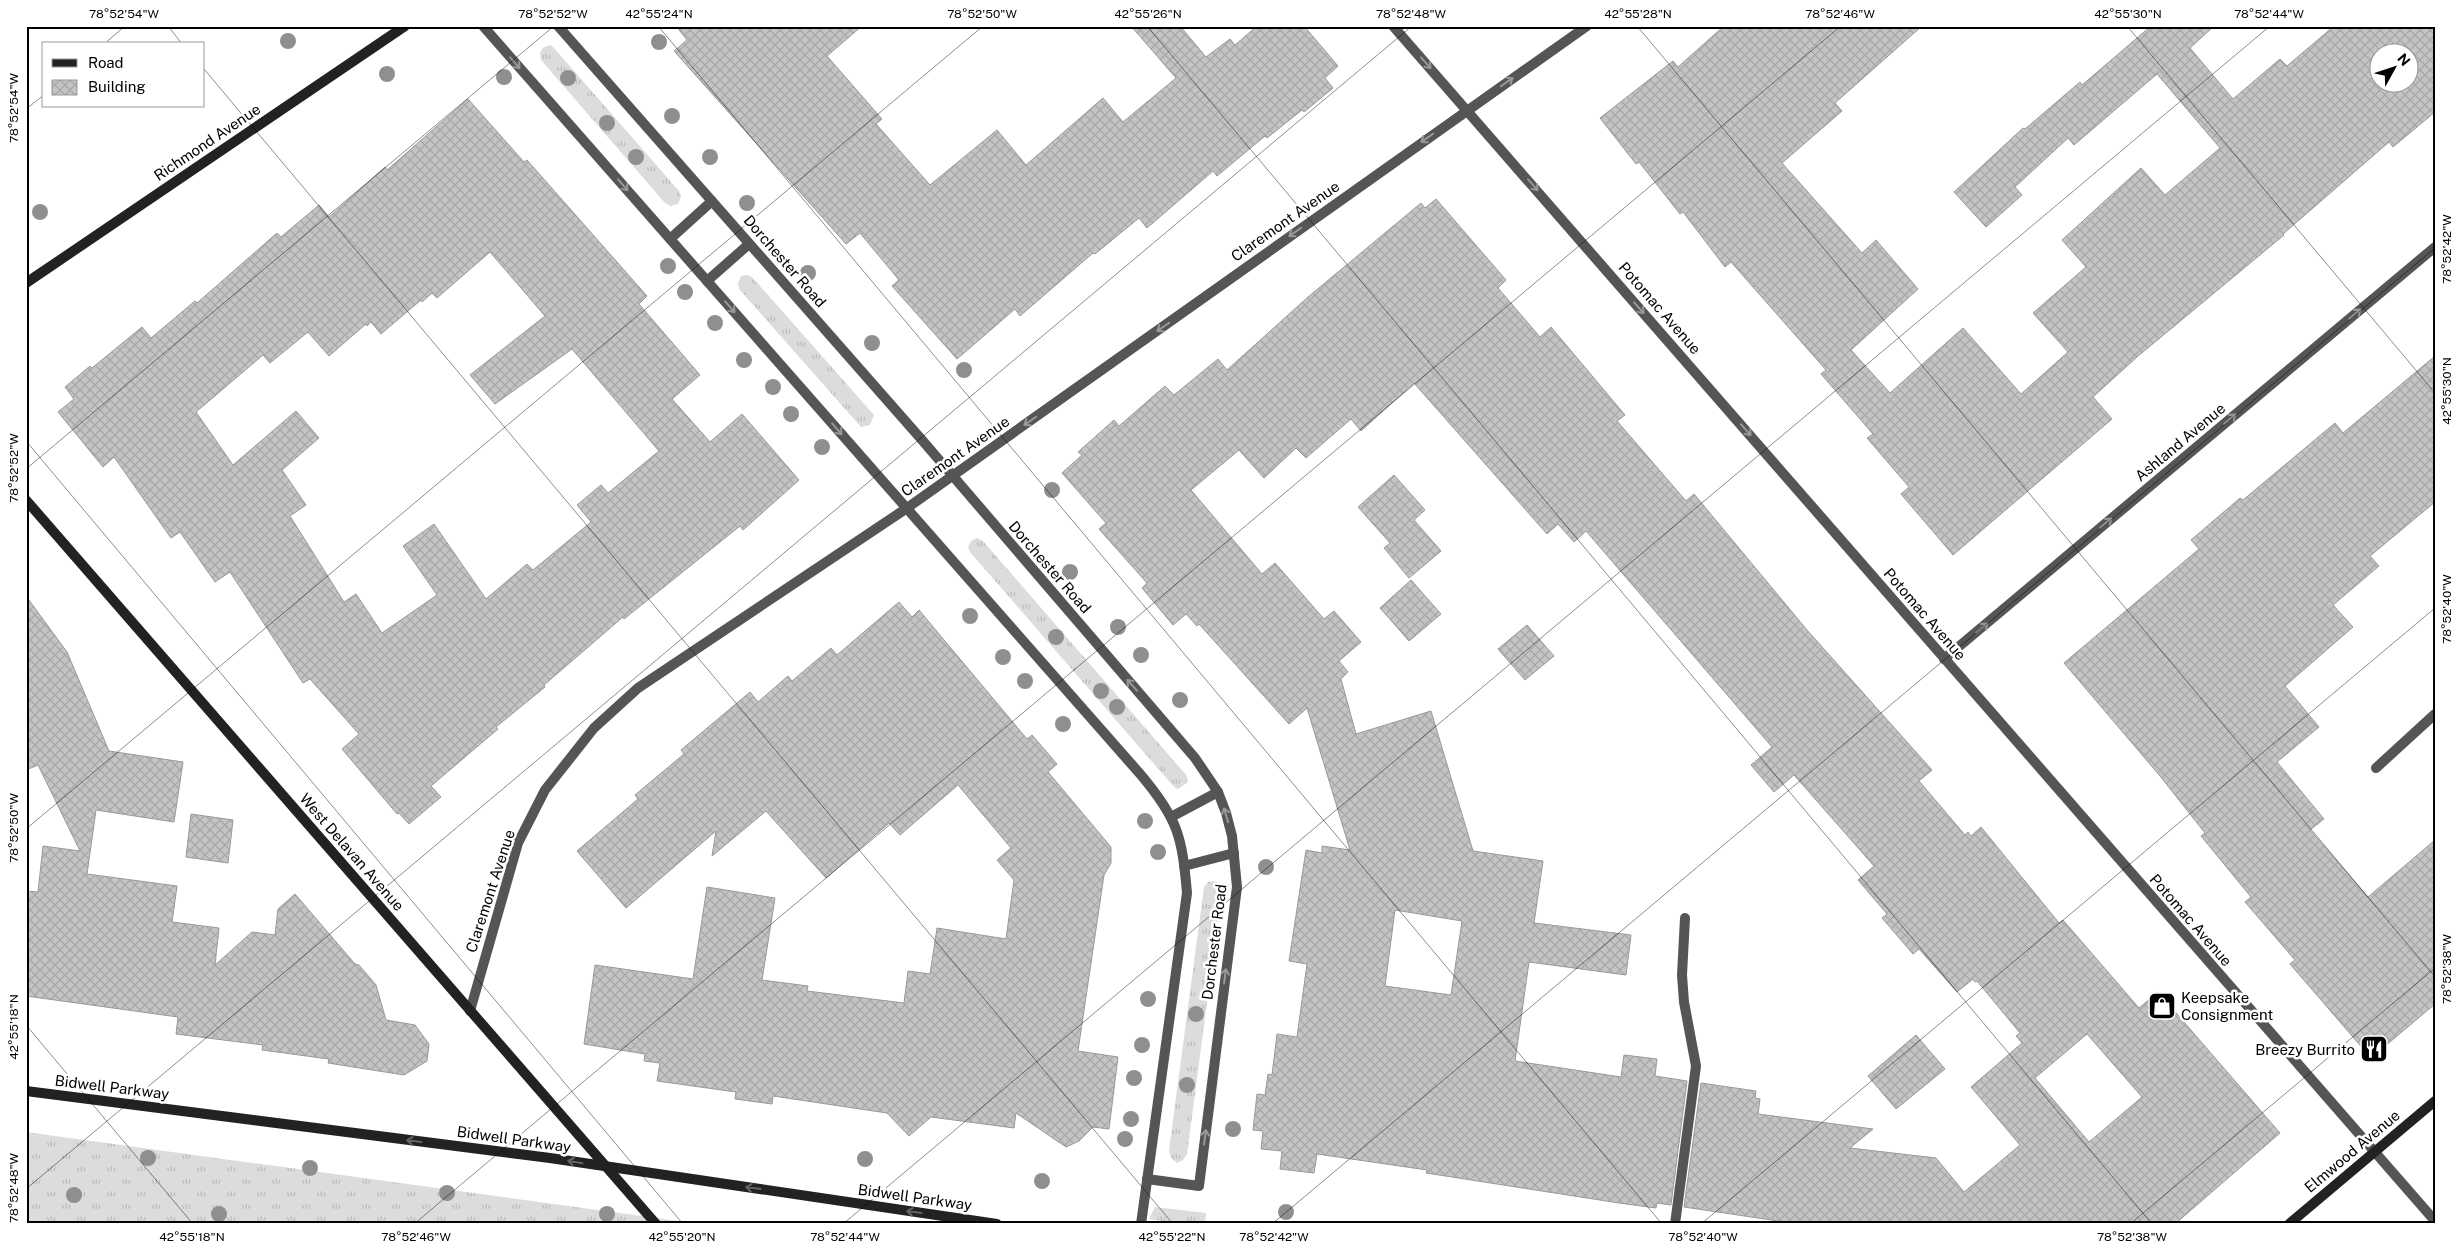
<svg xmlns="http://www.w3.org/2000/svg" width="2461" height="1250" font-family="'Public Sans',sans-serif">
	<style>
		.grass { fill: url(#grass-tufts) }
		.building { fill: url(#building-cross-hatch); stroke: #999; fill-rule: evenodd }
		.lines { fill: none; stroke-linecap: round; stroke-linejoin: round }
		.lane { stroke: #555; stroke-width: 10 }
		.street { stroke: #555; stroke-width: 10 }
		.secondary { stroke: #222; stroke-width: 10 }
		.tree { fill: #8f8f8f }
		.oneway { stroke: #999 }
		.oneway2 { stroke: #646464 }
		.ticks { fill: none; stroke: #000; stroke-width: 1; stroke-opacity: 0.45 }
		.labels { text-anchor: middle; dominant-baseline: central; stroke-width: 5; stroke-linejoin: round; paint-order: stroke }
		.street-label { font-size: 15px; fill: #000; stroke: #fff }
		.poi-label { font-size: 15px; fill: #000; stroke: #fff; text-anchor: start }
		.neatline { fill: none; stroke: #000; stroke-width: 2 }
		.ticks-label { font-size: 12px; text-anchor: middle; fill: #000 }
	</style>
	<defs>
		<pattern id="grass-tufts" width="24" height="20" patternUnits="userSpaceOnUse" patternTransform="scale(1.25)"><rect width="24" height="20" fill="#dcdcdc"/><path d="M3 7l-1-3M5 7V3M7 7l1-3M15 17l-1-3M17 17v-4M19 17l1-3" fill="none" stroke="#bbb"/></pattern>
		<pattern id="building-cross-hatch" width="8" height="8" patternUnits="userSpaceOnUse" patternTransform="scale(1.25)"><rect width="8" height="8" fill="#c4c4c4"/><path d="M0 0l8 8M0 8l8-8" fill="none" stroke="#a7a7a7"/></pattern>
	</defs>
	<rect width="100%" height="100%" fill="#fff"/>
	<g class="grass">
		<path d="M550,45L554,48L679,191L681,197L678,204L671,206L665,203L541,60L540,53L543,48Z"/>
		<path d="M747,275L752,277L874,415L870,425L861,427L739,289L738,283L741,276Z"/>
		<path d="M977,538L983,541L1187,776L1188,782L1178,789L1174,787L970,552L968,547L971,541Z"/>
		<path d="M1214,881L1219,883L1222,889L1187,1154L1183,1160L1177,1163L1171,1158L1169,1150L1204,887L1208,882Z"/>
		<path d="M26,1132L700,1224H26Z"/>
		<path d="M1155,1207L1206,1213L1205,1224H1181L1149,1219Z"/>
	</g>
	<g class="building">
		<path d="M676,26H862L827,56L882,119L876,124L930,185L997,130L1026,165L1103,98L1123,122L1176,78L1131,26H1180L1206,57L1230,39L1235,45L1257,26H1304L1338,66L1325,78L1333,88L1304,112L1302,110L1267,138L1265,136L1217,176L1213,171L1147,228L1139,218L1095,254L1093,253L1020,316L1015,309L957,359L892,286L899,280L860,233L846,244L674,51L687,40Z"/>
		<path d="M1724,26H1922L1835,103L1842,111L1782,163L1862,253L1876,240L1918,289L1851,350L1890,393L1963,328L2021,394L2068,352L2033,313L2086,267L2062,240L2141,168L2165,195L2220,148L2157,74L2074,145L2068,138L2015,187L2022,195L1986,227L1954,192L2023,128L2025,129L2080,82L2082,85L2151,26H2214L2190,48L2233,99L2280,59L2287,66L2334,26H2435V112L2393,147L2389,142L2283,234L2284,235L2137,357L2093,397L2112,419L1953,555L1901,494L1909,487L1867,438L1873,434L1821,374L1826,370L1731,262L1725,267L1683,212L1680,214L1639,162L1636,164L1600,118L1673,61L1678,67ZM2378,52H2408V82H2378Z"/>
		<path d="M468,99L524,162L527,160L647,296L639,304L700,375L672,399L710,442L742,414L799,480L743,530L740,526L624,619L623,617L544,685L545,687L496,727L498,729L431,786L441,797L409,824L399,813L397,814L342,749L359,734L310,679L303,683L230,572L215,582L180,532L171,538L114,457L103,467L58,412L74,399L65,387L90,366L92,368L142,327L151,338L195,301L197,303L277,233L281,237L319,205L329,217L385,167L387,170ZM490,252L545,316L470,375L495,404L572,349L659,451L608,493L601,485L577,505L591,522L533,570L527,564L486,599L434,524L403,546L437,595L382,633L356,594L344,602L290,516L306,505L282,470L319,438L296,411L233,465L196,412L263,355L270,363L308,332L329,356L366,324L367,326L371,322L381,334L421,300L422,302L432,293L437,298Z"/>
		<path d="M1436,199L1506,280L1498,288L1540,337L1551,327L1625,415L1617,421L1686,501L1694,494L1807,630L1932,770L1919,781L1965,835L1968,832L1971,836L1981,827L2059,923L2063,920L2139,1008L2158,992L2280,1133L2175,1224H1798L1684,1207L1701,1083L1756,1091L1755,1098L1760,1099L1758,1114L1873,1129L1850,1148L1936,1158L1964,1192L2020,1145L1971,1087L2022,1043L2016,1036L2020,1033L1977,981L1975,982L1973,979L1957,992L1919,949L1913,954L1882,918L1887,914L1858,880L1874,866L1794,775L1774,792L1751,765L1772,747L1586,531L1574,542L1558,524L1547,534L1414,383L1361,431L1351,419L1306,458L1296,448L1264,478L1239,450L1191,490L1262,574L1275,563L1324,619L1334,611L1361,642L1339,661L1348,672L1341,679L1356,734L1431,711L1473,851L1543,861L1534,923L1631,935L1626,975L1529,962L1515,1061L1621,1077L1624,1055L1657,1059L1655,1076L1687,1081L1671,1205L1657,1203L1656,1208L1619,1203L1426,1173L1427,1170L1317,1154L1314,1173L1280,1169L1282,1151L1261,1149L1263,1131L1253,1130L1257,1094L1265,1095L1268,1074L1272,1075L1277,1034L1297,1037L1307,964L1289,961L1306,850L1322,853V846L1350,850L1307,708L1289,724L1199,624L1197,626L1186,614L1173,625L1142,588L1147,583L1099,529L1106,523L1062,473L1082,455L1078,452L1114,420L1119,426L1165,386L1174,395L1218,359L1227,370L1308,297L1421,203L1425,208ZM1395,910L1462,921L1451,995L1385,986ZM2087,1034L2142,1097L2089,1142L2035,1078Z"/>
		<path d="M2435,356V502L2370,556L2379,566L2333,605L2353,627L2285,686L2319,727L2277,762L2324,819L2310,830L2368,897L2435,840V1004L2371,1058L2290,964L2295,960L2245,902L2251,897L2201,836L2205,833L2160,776L2064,663L2199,549L2191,540L2240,498L2243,500L2335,423L2343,433Z"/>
		<path d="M1394,475L1425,510L1414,520L1441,551L1409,578L1384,548L1390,543L1358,507Z"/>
		<path d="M1411,580L1441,614L1409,641L1380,608Z"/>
		<path d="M26,596L67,652L109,751L183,762L174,822L96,810L87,874L177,886L172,922L219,928L215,965L252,932L275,935L278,909L295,894L355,964L359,965L376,985L386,1020L415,1025L429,1044L427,1061L404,1075L328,1063L329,1059L262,1050L263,1045L176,1034L178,1017L26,996V891L38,892L43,846L80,851L38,765L26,770Z"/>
		<path d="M899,602L912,617L919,610L1027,739L1032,735L1057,764L1048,772L1111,847V863L1104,875L1078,1051L1118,1057L1109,1129L1093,1127L1079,1141L1066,1147L1016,1113L1014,1128L931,1117L909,1136L887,1113L773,1096L772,1104L735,1099L736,1092L657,1081L660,1063L644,1061L645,1054L584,1044L595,965L693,979L707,887L775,898L762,980L808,986L807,991L904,1003L908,971L930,974L937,928L1006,939L1014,880L997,860L1011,848L958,785L900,835L889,823L826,878L766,811L712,856L716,831L626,908L577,851L638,799L635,795L684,754L681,750L750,692L758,702L788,676L792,681L831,648L837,655Z"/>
		<path d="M1527,625L1554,656L1525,680L1498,649Z"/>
		<path d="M191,814L233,820L228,863L186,857Z"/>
		<path d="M1916,1035L1945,1069L1896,1109L1868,1076Z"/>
	</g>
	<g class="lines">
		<g class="lane">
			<path d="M2376,768L2435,714"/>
			<path d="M1675,1224L1696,1066L1684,1002L1682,975L1685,918"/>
		</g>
		<g class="street">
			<path d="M483,26L1141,775C1178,819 1182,836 1187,893L1141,1224"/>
			<path d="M558,26L922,440L1195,758L1218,792L1226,813L1232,836L1237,887L1199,1186L1147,1179"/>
			<path d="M1393,26L2435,1221"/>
			<path d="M670,239L712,201"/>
			<path d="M707,281L749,244"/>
			<path d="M1944,659L2435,247"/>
			<path d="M1171,817L1218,792"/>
			<path d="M1184,866L1234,853"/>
			<path d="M470,1011L518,843L545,790L594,728L638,688L907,508L1587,26"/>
		</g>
		<g class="secondary">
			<path d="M26,283L405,26"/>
			<path d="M26,500L656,1224"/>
			<path d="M26,1091L550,1158L997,1224"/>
			<path d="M2289,1224L2435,1101"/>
		</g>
	</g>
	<g class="tree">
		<circle cx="288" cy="41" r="8"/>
		<circle cx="659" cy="42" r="8"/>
		<circle cx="387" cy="74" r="8"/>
		<circle cx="504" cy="77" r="8"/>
		<circle cx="568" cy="78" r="8"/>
		<circle cx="672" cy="116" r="8"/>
		<circle cx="607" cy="123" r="8"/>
		<circle cx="636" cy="157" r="8"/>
		<circle cx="710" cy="157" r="8"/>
		<circle cx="747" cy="203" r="8"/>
		<circle cx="40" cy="212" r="8"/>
		<circle cx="668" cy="266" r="8"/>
		<circle cx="808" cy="273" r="8"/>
		<circle cx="685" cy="292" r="8"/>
		<circle cx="715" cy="323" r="8"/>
		<circle cx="872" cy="343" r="8"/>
		<circle cx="744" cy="360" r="8"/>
		<circle cx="964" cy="370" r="8"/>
		<circle cx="773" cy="387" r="8"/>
		<circle cx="791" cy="414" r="8"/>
		<circle cx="822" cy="447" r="8"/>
		<circle cx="1052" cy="490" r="8"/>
		<circle cx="1070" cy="572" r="8"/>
		<circle cx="970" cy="616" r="8"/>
		<circle cx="1118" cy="627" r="8"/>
		<circle cx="1056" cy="637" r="8"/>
		<circle cx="1141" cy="655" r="8"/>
		<circle cx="1003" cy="657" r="8"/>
		<circle cx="1025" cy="681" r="8"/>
		<circle cx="1101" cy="691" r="8"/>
		<circle cx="1180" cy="700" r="8"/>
		<circle cx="1117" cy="707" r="8"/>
		<circle cx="1063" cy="724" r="8"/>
		<circle cx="1145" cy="821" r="8"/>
		<circle cx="1158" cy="852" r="8"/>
		<circle cx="1266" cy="867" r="8"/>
		<circle cx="1148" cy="999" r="8"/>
		<circle cx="1196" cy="1014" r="8"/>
		<circle cx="1142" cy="1045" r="8"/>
		<circle cx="1134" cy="1078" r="8"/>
		<circle cx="1187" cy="1085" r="8"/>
		<circle cx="1131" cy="1119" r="8"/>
		<circle cx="1233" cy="1129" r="8"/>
		<circle cx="1125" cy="1139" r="8"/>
		<circle cx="148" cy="1158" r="8"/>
		<circle cx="865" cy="1159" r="8"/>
		<circle cx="310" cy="1168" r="8"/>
		<circle cx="1042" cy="1181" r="8"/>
		<circle cx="447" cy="1193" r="8"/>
		<circle cx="74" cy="1195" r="8"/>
		<circle cx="1286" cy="1212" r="8"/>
		<circle cx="219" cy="1214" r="8"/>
		<circle cx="607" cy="1214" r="8"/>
	</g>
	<defs><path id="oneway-shaft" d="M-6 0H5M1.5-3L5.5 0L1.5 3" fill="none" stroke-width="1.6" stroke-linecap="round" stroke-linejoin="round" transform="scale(1.25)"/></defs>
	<g class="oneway">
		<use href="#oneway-shaft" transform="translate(515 63) rotate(49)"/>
		<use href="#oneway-shaft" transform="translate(1426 63) rotate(49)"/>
		<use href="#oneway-shaft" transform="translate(1507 82) rotate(-35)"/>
		<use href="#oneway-shaft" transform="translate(1427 138) rotate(145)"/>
		<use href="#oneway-shaft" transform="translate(623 185) rotate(49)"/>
		<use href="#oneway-shaft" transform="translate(1533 185) rotate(49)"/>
		<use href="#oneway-shaft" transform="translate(1295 232) rotate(145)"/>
		<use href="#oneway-shaft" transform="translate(730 307) rotate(49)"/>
		<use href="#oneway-shaft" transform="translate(1639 308) rotate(49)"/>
		<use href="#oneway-shaft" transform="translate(2355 314) rotate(-40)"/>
		<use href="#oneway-shaft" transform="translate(1163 327) rotate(145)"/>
		<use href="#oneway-shaft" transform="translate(2230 419) rotate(-40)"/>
		<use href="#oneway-shaft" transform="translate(1030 421) rotate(145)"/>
		<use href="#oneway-shaft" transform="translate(837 429) rotate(49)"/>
		<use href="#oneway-shaft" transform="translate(1746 430) rotate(49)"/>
		<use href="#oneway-shaft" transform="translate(2106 523) rotate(-40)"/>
		<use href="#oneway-shaft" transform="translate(1982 628) rotate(-40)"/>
		<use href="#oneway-shaft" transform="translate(1132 685) rotate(-131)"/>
		<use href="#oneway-shaft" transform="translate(1226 815) rotate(-107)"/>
		<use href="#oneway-shaft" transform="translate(1225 976) rotate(-83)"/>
		<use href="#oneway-shaft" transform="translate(1205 1137) rotate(-83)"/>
	</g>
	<g class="oneway2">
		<use href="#oneway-shaft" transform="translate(414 1141) rotate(-173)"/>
		<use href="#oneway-shaft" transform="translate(575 1162) rotate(-171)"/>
		<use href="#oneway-shaft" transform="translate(753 1188) rotate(-172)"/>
		<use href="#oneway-shaft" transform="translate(914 1212) rotate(-172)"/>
	</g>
	<path class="ticks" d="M168,26L182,44M658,26L1662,1224M1147,26L2152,1224M1637,26L2435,977M2127,26L2435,393M104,44L125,26M204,69L1173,1224M26,109L44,95M26,441L683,1224M26,469L554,26M26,829L983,26M26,1025L193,1224M26,1189L1412,26M414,1224L1841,26M843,1224L2270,26M1272,1224L2435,248M1701,1224L2435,608M2130,1224L2435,968"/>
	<defs>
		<g id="shop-square" transform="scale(1.4375)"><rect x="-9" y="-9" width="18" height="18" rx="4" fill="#000" stroke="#fff"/><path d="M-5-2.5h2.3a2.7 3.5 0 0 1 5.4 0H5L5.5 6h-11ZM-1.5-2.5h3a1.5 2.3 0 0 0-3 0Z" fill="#fff"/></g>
		<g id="restaurant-square" transform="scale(1.4375)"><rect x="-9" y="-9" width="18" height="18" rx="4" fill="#000" stroke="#fff"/><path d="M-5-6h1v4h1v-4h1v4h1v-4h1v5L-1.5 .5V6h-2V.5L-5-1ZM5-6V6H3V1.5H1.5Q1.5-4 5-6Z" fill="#fff"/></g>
	</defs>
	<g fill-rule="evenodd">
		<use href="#shop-square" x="2162" y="1006"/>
		<use href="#restaurant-square" x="2374" y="1049"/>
	</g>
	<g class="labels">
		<g class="street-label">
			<text transform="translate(207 142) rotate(-34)">Richmond Avenue</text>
			<text transform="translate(1285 221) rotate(-35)">Claremont Avenue</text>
			<text transform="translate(785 261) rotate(49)">Dorchester Road</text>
			<text transform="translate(1660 308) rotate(49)">Potomac Avenue</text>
			<text transform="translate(2180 442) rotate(-40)">Ashland Avenue</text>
			<text transform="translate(955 456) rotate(-35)">Claremont Avenue</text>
			<text transform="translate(1050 567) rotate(49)">Dorchester Road</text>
			<text transform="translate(1925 614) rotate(49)">Potomac Avenue</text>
			<text transform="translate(352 852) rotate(49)">West Delavan Avenue</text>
			<text transform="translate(490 891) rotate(-72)">Claremont Avenue</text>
			<text transform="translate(2191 920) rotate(49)">Potomac Avenue</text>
			<text transform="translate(1214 942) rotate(-83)">Dorchester Road</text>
			<text transform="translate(112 1087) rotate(7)">Bidwell Parkway</text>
			<text transform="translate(514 1139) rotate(8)">Bidwell Parkway</text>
			<text transform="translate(2352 1151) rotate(-40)">Elmwood Avenue</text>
			<text transform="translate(915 1197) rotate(8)">Bidwell Parkway</text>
		</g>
		<g class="poi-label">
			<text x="2181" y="997">Keepsake<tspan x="2181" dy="17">Consignment</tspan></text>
			<text x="2355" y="1049" text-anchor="end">Breezy Burrito</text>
		</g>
	</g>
	<rect width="2461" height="1250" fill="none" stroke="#ffffff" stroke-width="55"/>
	<rect x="42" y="42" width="162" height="65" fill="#ffffff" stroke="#999999"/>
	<rect x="52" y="59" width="25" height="8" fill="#222222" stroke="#999999"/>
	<text x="88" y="68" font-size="15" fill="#000000">Road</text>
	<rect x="52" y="80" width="25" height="15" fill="url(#building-cross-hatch)" stroke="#999999"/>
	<text x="88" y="92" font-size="15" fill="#000000">Building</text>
	<g transform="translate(2394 68) rotate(50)"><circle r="24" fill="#ffffff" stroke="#999999"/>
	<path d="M0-4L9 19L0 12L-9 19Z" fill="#000000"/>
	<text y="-8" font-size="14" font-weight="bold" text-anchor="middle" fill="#000000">N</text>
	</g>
	<rect x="28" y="28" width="2406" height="1194" class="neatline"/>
	<g class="ticks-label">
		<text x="124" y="18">78°52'54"W</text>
		<text x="553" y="18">78°52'52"W</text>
		<text x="659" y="18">42°55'24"N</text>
		<text x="982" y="18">78°52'50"W</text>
		<text x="1148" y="18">42°55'26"N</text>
		<text x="1411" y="18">78°52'48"W</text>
		<text x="1638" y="18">42°55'28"N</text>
		<text x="1840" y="18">78°52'46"W</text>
		<text x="2128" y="18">42°55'30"N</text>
		<text x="2269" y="18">78°52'44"W</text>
		<text transform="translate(14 108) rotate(-90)" y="4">78°52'54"W</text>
		<text transform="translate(2447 249) rotate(-90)" y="4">78°52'42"W</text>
		<text transform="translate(2447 391) rotate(-90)" y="4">42°55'30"N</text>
		<text transform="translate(14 468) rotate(-90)" y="4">78°52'52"W</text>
		<text transform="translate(2447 609) rotate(-90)" y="4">78°52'40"W</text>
		<text transform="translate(14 828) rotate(-90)" y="4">78°52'50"W</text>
		<text transform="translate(2447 969) rotate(-90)" y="4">78°52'38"W</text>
		<text transform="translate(14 1027) rotate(-90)" y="4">42°55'18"N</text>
		<text transform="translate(14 1188) rotate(-90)" y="4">78°52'48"W</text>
		<text x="192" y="1241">42°55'18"N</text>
		<text x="416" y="1241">78°52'46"W</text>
		<text x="682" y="1241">42°55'20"N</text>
		<text x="845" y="1241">78°52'44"W</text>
		<text x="1172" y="1241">42°55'22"N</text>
		<text x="1274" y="1241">78°52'42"W</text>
		<text x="1703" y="1241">78°52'40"W</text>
		<text x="2132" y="1241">78°52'38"W</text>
	</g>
</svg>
